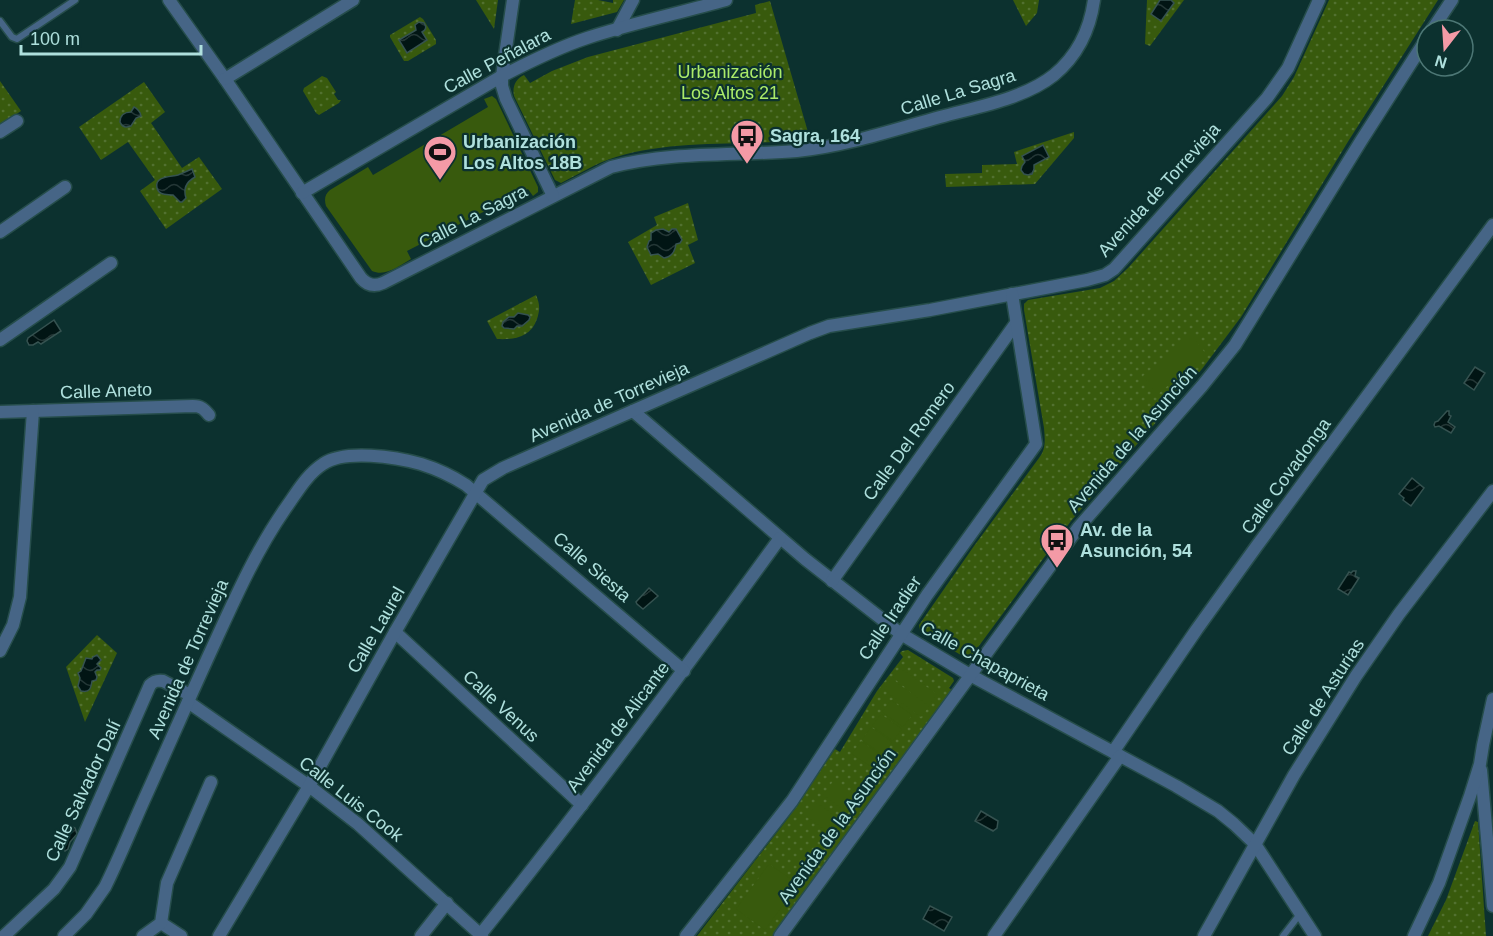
<svg xmlns="http://www.w3.org/2000/svg" width="1493" height="936" font-family="Helvetica,sans-serif">
	<style>
		.green { fill: url(#green-dots) }
		.pitch { fill: #385a0d }
		.water { fill: url(#water-waves); stroke: #355250; stroke-width: 1.5 }
		.lines { fill: none; stroke-linecap: round; stroke-linejoin: round }
		.lane-casing { stroke: #264d4b; stroke-width: 9 }
		.street-casing { stroke: #264d4b; stroke-width: 15 }
		.lane { stroke: #466586; stroke-width: 6 }
		.street { stroke: #466586; stroke-width: 12 }
		.labels { text-anchor: middle; dominant-baseline: central; stroke-width: 4.5; stroke-linejoin: round; paint-order: stroke }
		.street-label { font-size: 18px; fill: #afe0dd; stroke: #0c312f }
		.park-label { font-size: 18px; fill: #abeb69; stroke: #0c312f }
		.poi-label { font-size: 18px; font-weight: bold; fill: #afe0dd; stroke: #0c312f; text-anchor: start }
	</style>
	<defs>
		<pattern id="green-dots" width="8" height="8" patternUnits="userSpaceOnUse" patternTransform="scale(1.5)"><rect width="8" height="8" fill="#385a0d"/><path d="M2 2h.1M6 6h.1" fill="none" stroke="#527130" stroke-width="1.8" stroke-linecap="round"/></pattern>
		<pattern id="water-waves" width="16" height="10" patternUnits="userSpaceOnUse" patternTransform="scale(1.5)"><rect width="16" height="10" fill="#011514"/><path d="M0 5q4-4 8 0t8 0" fill="none" stroke="#243736"/></pattern>
	</defs>
	<rect width="100%" height="100%" fill="#0c312f"/>
	<g class="green">
		<path d="M476,0H498L494,29Z"/>
		<path d="M575,0H598L613,3V0H624L617,12L571,24Z"/>
		<path d="M1013,0H1039L1037,13L1026,26Z"/>
		<path d="M1147,0H1184L1150,46L1145,44Z"/>
		<path d="M1329,0H1438L1349,140L1241,317L1202,369L1071,521L970,658H966L920,631L919,625L974,546L1039,458C1046,449 1045,440 1044,428L1024,310V304L1028,300L1100,288L1114,281L1128,268L1282,96L1294,77Z"/>
		<path d="M770,1L810,139C746,147 677,138 616,157C596,163 579,174 561,183L555,180L514,96C512,86 516,79 524,75L530,83L552,71L588,57L756,13L755,5Z"/>
		<path d="M420,17L423,19L436,40V44L408,61H404L390,37V35Z"/>
		<path d="M322,76L327,78L336,92L334,94L338,100H341L339,103L319,115L316,113L303,91L304,88Z"/>
		<path d="M0,81L21,111L0,125Z"/>
		<path d="M144,82L165,112L151,123L182,168L199,157L222,189L166,229L140,191L155,180L128,142L101,160L79,127Z"/>
		<path d="M1074,132V138L1035,184L946,187L945,174L982,173V165L1017,164L1014,152Z"/>
		<path d="M688,203L698,240L688,245L695,263L651,285L628,242L657,225L654,217Z"/>
		<path d="M536,295C540,304 540,310 537,319C531,337 514,340 497,339L487,321Z"/>
		<path d="M97,635L117,653L85,722L66,667Z"/>
		<path d="M908,650L953,678L954,681L949,688L952,690L773,936H697L788,818L835,749L840,752L877,691L903,657L900,653L902,651Z"/>
		<path d="M1475,821L1478,822L1486,936H1428L1446,900Z"/>
	</g>
	<g class="pitch">
		<path d="M492,96L496,99L538,187V192L533,196L528,189L407,251L411,259C399,266 386,277 372,271L326,206C324,199 325,194 330,190L368,167L373,175L488,107L484,99Z"/>
		<path d="M1191,336L1193,337L1206,354L1159,393H1156L1143,376Z"/>
		<path d="M900,668L937,694L929,705L893,678Z"/>
		<path d="M892,679L929,706L921,717L884,690Z"/>
		<path d="M891,700L912,715L903,727L882,712Z"/>
		<path d="M881,714L902,729L893,741L872,726Z"/>
		<path d="M871,727L892,742L883,755L862,740Z"/>
		<path d="M861,741L882,756L873,768L852,754Z"/>
		<path d="M834,780L858,798L848,813L823,795Z"/>
		<path d="M817,803L842,821L832,835L807,817Z"/>
		<path d="M769,864L798,884L765,930L736,909Z"/>
	</g>
	<g class="water">
		<path d="M1160,0H1171L1174,3L1161,21L1151,14Z"/>
		<path d="M419,22L424,23C427,27 426,30 422,32L427,40L407,53L399,40L416,30L415,25Z"/>
		<path d="M134,107C137,108 141,113 141,116L136,118L131,126C126,128 122,127 120,122C120,115 125,112 131,112Z"/>
		<path d="M1043,145L1049,157L1034,165V169L1032,174L1028,175L1024,174L1021,170L1022,166L1025,162L1022,156Z"/>
		<path d="M192,169L195,177C186,182 183,189 186,198L182,202H180L173,195C167,194 159,196 157,188C154,176 171,177 178,175C183,173 187,171 192,169Z"/>
		<path d="M663,229L669,232L672,229H676L682,240L680,243L676,244C675,251 672,257 664,258L658,254L651,255L647,247L649,241L651,240V233L656,230Z"/>
		<path d="M518,313L528,315L530,317L529,320L522,326H517L514,329L504,328L502,326L503,322L509,317H514Z"/>
		<path d="M54,320L61,331L41,344L38,342L33,345H29L27,341L28,338Z"/>
		<path d="M1475,367L1485,373L1474,390L1464,383Z"/>
		<path d="M1447,411H1449V415L1451,416L1448,422L1455,427L1451,433L1439,426L1435,427L1434,425L1435,422L1438,421Z"/>
		<path d="M1412,478L1424,488L1411,506L1403,500L1404,498L1399,494Z"/>
		<path d="M1353,571H1356L1355,576L1359,578L1348,595L1338,589L1349,572L1351,573Z"/>
		<path d="M649,588L658,596L643,609L637,604L636,602Z"/>
		<path d="M97,655L101,660L97,664L101,668L100,670H97L95,672L97,677L96,680L92,681C91,688 90,693 81,691L78,686L80,678L78,673L81,671L86,658L92,659L93,657Z"/>
		<path d="M981,811L998,821L997,828L993,831L975,821Z"/>
		<path d="M69,825L75,828L77,834L70,842L68,849L65,851L61,847V835L64,827Z"/>
		<path d="M930,906L952,917L944,931L923,919Z"/>
	</g>
	<g class="lines">
		<g class="lane-casing">
			<g id="lane">
				<path d="M0,21L12,37L17,39L75,0"/>
				<path d="M1283,936L1300,914"/>
			</g>
		</g>
		<g class="street-casing">
			<g id="street">
				<path d="M169,0L225,79L361,278C367,285 374,287 383,283L611,167C672,151 735,156 797,151C846,146 893,130 940,117C976,107 1024,99 1054,75C1077,56 1090,29 1094,0"/>
				<path d="M513,0L502,76V86L506,99L553,196"/>
				<path d="M617,30L633,0"/>
				<path d="M1432,30L1452,0"/>
				<path d="M225,79L353,0"/>
				<path d="M0,132L17,121"/>
				<path d="M302,193L502,76C529,62 557,48 587,38C633,23 680,13 726,0"/>
				<path d="M0,232L65,187"/>
				<path d="M0,340L111,263"/>
				<path d="M633,411L805,559L901,634L970,675L1176,786L1218,811L1234,824L1255,844L1315,936"/>
				<path d="M0,412L193,406C201,406 204,409 209,415"/>
				<path d="M832,581L1016,323"/>
				<path d="M395,632L582,805"/>
				<path d="M0,651L13,625L20,597L33,411"/>
				<path d="M188,702L309,786L358,824L482,936"/>
				<path d="M1113,752L1197,629L1256,547L1493,225"/>
				<path d="M1481,770L1493,906"/>
				<path d="M161,923L181,936"/>
				<path d="M480,935C584,805 683,672 780,538"/>
				<path d="M4,936L54,889L70,867L150,685C154,681 157,680 163,681L190,695"/>
				<path d="M64,936L86,914L105,887C119,859 131,829 144,800C168,747 191,694 215,642C236,596 256,551 285,509C296,494 306,475 323,464C345,449 396,457 421,464C437,469 452,476 466,485L684,671"/>
				<path d="M143,936L161,923L167,883L211,782"/>
				<path d="M219,936L309,786L395,632L483,480L503,468L810,333L829,326L930,310L1087,280L1105,275L1114,269L1267,98L1288,68L1319,0"/>
				<path d="M421,936L447,903"/>
				<path d="M686,936L792,801L927,595L1036,444L1012,294"/>
				<path d="M780,936L1078,528L1202,386L1235,345L1361,141L1427,38"/>
				<path d="M994,936L1120,756"/>
				<path d="M1204,936L1294,775L1356,676L1399,614L1493,491"/>
				<path d="M1414,936L1439,883L1470,796L1480,764L1483,745L1493,699"/>
			</g>
		</g>
		<use href="#lane" class="lane"/>
		<use href="#street" class="street"/>
	</g>
	<defs>
		<g id="bus-pin" transform="scale(1.725)"><path d="M0 17L-7.5 6A9.5 9.5 0 1 1 7.5 6Z" fill="#f49aa6" stroke="#0c312f"/><path d="M-5-6H5V4H4V6H2V4H-2V6H-4V4H-5ZM-3.5-4V0h7V-4ZM-3.5 1.2v1.5H-2V1.2ZM2 1.2v1.5H3.5V1.2Z" fill="#111"/></g>
		<g id="stadium-pin" transform="scale(1.725)"><path d="M0 17L-7.5 6A9.5 9.5 0 1 1 7.5 6Z" fill="#f49aa6" stroke="#0c312f"/><path d="M0-5a6.5 5 0 1 0 0 10a6.5 5 0 1 0 0-10ZM-3.5-1.8h7v3.6h-7Z" fill="#111"/></g>
	</defs>
	<g fill-rule="evenodd">
		<use href="#bus-pin" x="747" y="136"/>
		<use href="#stadium-pin" x="440" y="152"/>
		<use href="#bus-pin" x="1057" y="540"/>
	</g>
	<g class="labels">
		<g class="street-label">
			<text transform="translate(497 61) rotate(-28)">Calle Peñalara</text>
			<text transform="translate(958 92) rotate(-17)">Calle La Sagra</text>
			<text transform="translate(1159 190) rotate(-48)">Avenida de Torrevieja</text>
			<text transform="translate(473 217) rotate(-27)">Calle La Sagra</text>
			<text transform="translate(106 391) rotate(-2)">Calle Aneto</text>
			<text transform="translate(609 402) rotate(-24)">Avenida de Torrevieja</text>
			<text transform="translate(1132 439) rotate(-49)">Avenida de la Asunción</text>
			<text transform="translate(909 441) rotate(-54)">Calle Del Romero</text>
			<text transform="translate(1286 476) rotate(-54)">Calle Covadonga</text>
			<text transform="translate(592 567) rotate(41)">Calle Siesta</text>
			<text transform="translate(890 618) rotate(-56)">Calle Iradier</text>
			<text transform="translate(376 630) rotate(-60)">Calle Laurel</text>
			<text transform="translate(188 659) rotate(-66)">Avenida de Torrevieja</text>
			<text transform="translate(985 661) rotate(29)">Calle Chapaprieta</text>
			<text transform="translate(1323 697) rotate(-57)">Calle de Asturias</text>
			<text transform="translate(501 706) rotate(43)">Calle Venus</text>
			<text transform="translate(618 727) rotate(-53)">Avenida de Alicante</text>
			<text transform="translate(83 791) rotate(-65)">Calle Salvador Dalí</text>
			<text transform="translate(351 799) rotate(38)">Calle Luis Cook</text>
			<text transform="translate(837 826) rotate(-54)">Avenida de la Asunción</text>
		</g>
		<g class="park-label">
			<text x="730" y="72">Urbanización<tspan x="730" dy="21">Los Altos 21</tspan></text>
		</g>
		<g class="poi-label">
			<text x="770" y="136">Sagra, 164</text>
			<text x="463" y="142">Urbanización<tspan x="463" dy="21">Los Altos 18B</tspan></text>
			<text x="1080" y="530">Av. de la<tspan x="1080" dy="21">Asunción, 54</tspan></text>
		</g>
	</g>
	<g transform="translate(1445 48) rotate(197)"><circle r="28" fill="#0c312f" stroke="#4d7775" stroke-width="1.5"/>
	<path d="M0-4.5L10 22L0 15L-10 22Z" fill="#f49aa6"/>
	<text y="-9" font-size="16" font-weight="bold" text-anchor="middle" fill="#afe0dd">N</text>
	</g>
	<path d="M21 45v9h180v-9" fill="none" stroke="#afe0dd" stroke-width="3"/>
	<text x="30" y="45" font-size="18" fill="#afe0dd" stroke="#0c312f" stroke-width="4.5" paint-order="stroke">100 m</text>
</svg>
